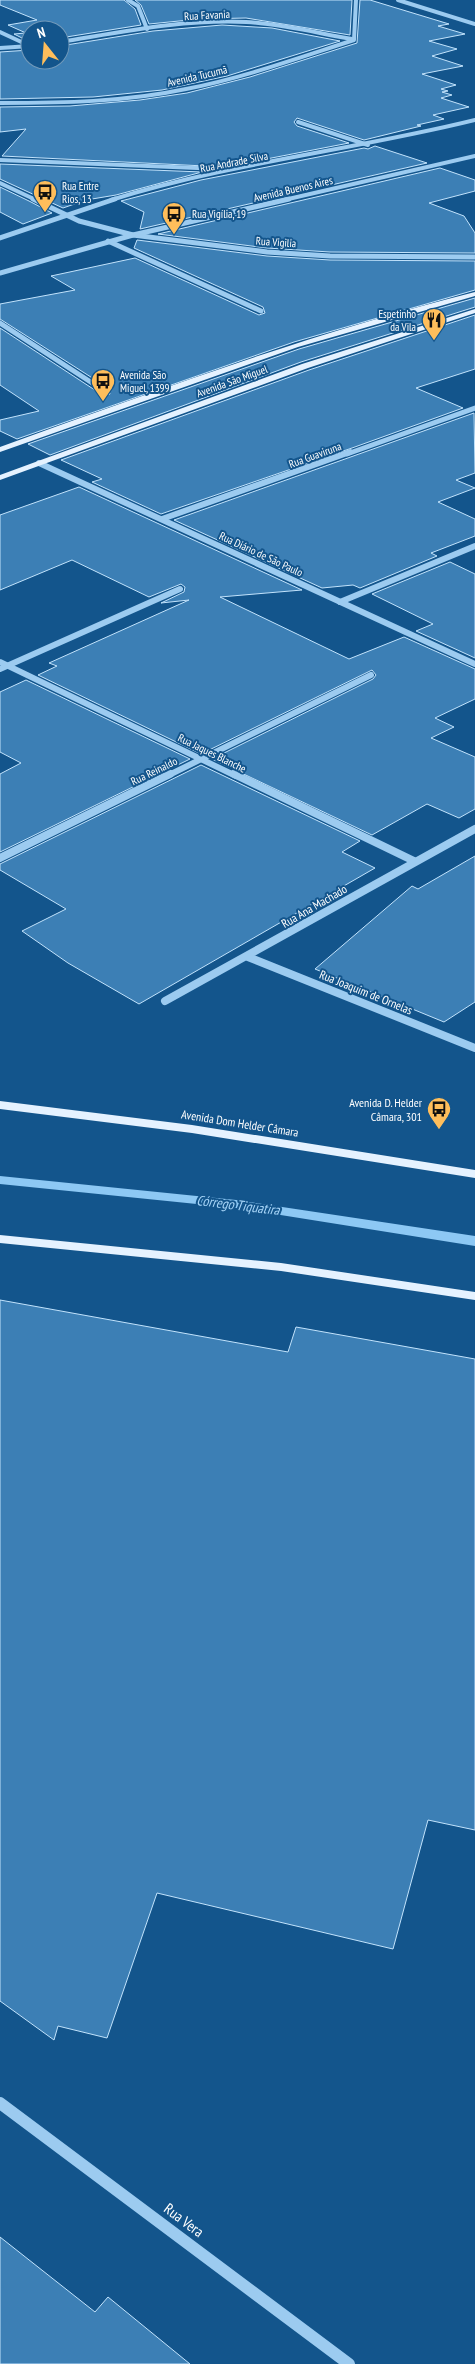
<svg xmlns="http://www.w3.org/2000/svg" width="475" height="2364" font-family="'PT Sans Narrow',sans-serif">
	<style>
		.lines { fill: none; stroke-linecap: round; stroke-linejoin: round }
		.stream { fill: #8dc8f4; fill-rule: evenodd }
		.building { fill: #3c7fb5; stroke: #c2e3fc }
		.minor-far4 { stroke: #9ccbf0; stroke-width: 4 }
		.minor-far3 { stroke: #9ccbf0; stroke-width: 5 }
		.minor-far2 { stroke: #9ccbf0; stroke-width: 6 }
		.minor-far1 { stroke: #9ccbf0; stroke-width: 8 }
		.minor { stroke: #9ccbf0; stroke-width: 12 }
		.major { fill: #e5f2ff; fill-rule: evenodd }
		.labels { text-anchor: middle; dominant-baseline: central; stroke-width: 4; stroke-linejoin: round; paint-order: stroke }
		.far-street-label { font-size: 11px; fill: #fff; stroke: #13558c }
		.far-poi-label { font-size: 11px; fill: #fff; stroke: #13558c; text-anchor: start }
		.street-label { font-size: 12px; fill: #fff; stroke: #13558c }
		.poi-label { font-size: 12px; fill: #fff; stroke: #13558c; text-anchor: end }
		.water-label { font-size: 14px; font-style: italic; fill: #a7d5f8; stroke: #13558c }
		.near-street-label { font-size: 15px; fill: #fff; stroke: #13558c }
	</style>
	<rect width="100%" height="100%" fill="#13558c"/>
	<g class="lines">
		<path class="stream" d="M0,1176L236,1200L475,1236V1246L236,1208L0,1184Z"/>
	</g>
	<g class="building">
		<path d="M0,0H124L135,9L141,25L60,38V30H30V42L14,34L26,33L8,25L37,20L0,5Z"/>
		<path d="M135,0H352L350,35L246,18L199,19L149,24L141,5Z"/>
		<path d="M360,0H370L449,24L438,26L465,34L429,41L457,49L432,56L463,66L422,74L456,85L441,89L448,91L442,92L452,95L441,98L469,107L433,115L444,119L417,125L421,126L364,140L297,118L294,122L297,126L349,143L225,167L2,156L26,129L0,132V107L70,106L140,100L187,93L250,77L357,43Z"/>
		<path d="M222,25L272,28L340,41L227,76L162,90L93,97L0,99V52L30,50V60H60V46L153,31Z"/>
		<path d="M375,146L427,163L140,229L144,212L121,201L201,180L364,148L368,149Z"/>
		<path d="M0,164L202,172L116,195L86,200L63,208L0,179Z"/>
		<path d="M440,168L475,180V191L429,203L464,216L475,233V253L330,252L267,248L158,234Z"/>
		<path d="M0,187L29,201L52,213L23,224L0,212Z"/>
		<path d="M137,240L267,256L330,260L475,261V290L294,342L17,439L0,431V420L39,411L0,385V328L104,396L110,394L108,388L0,319V304L75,290L51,276L135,258L259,315L265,313L263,307L134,248Z"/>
		<path d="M475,298V307L301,362L50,455L28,444L299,349Z"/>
		<path d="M475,315V369L416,388L463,408L352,448L161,514L92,482L102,479L61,460L309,370Z"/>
		<path d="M474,413L475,473L456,480L475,488L438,502L475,519V536L431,553L437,556L360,588L353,585L322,588L174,520Z"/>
		<path d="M79,487L302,590L220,597L349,659L404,637L475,669V699L435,718L454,727L431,738L475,757V809L459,818L427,804L372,835L212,759L373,679L376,675L372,670L201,754L38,675L57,666L49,663L189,600L161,603L184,592L185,587L181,584L149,597L72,560L0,590V515Z"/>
		<path d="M450,562L475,574V658L416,631L433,624L372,594Z"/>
		<path d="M26,680L190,759L0,852V774L21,763L0,752V692Z"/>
		<path d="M201,765L360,841L342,852L375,868L139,1004L68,963L22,931L66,909L0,870V864Z"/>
		<path d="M475,856V1002L444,1022L315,969L412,886L418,889Z"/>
		<path d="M0,1300L288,1352L296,1327L475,1359V1830L428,1820L393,1949L157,1893L107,2038L58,2026L54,2040L0,2001Z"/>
		<path d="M0,2237L95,2312L108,2297L190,2364H0Z"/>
	</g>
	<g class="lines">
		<g class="minor-far4">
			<path d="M128,0L138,6L147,29"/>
			<path d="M398,0L475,24"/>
			<path d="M0,32L30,46"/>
			<path d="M60,42C122,32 183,19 246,22C282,24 317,33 352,39"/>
			<path d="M0,48L30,46"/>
			<path d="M0,103C62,103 125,102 186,89C243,78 298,58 354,40L356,0"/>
			<path d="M298,122L368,145"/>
			<path d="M0,160L222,169"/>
			<path d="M0,183L36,200"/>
			<path d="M111,200C229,163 354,150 475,120"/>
			<path d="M284,200L475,156"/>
		</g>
		<g class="minor-far3">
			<path d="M33,199L79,221L133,235L267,252L330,256L475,257"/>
			<path d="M0,238L115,199"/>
			<path d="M108,241L261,311"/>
			<path d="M0,273L133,235L289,199"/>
			<path d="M0,323L106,392"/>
			<path d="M347,454L475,408"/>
		</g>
		<g class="minor-far2">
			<path d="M39,463L475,664"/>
			<path d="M162,519L350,452"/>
			<path d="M340,602L475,546"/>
			<path d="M0,662L236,776"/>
			<path d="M0,669L180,589"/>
			<path d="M167,776L371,675"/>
		</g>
		<g class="minor-far1">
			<path d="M234,774L414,861"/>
			<path d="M0,858L170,774"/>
			<path d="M248,957L475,1048"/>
			<path d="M165,1001L475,829"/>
		</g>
		<path class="minor" d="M0,2103L349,2364"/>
		<g class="major">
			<path d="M475,292V296L298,347L0,452V447C157,390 313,333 475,292Z"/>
			<path d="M475,309V313L308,368L0,480V475L302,364Z"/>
			<path d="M0,1101L192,1125L475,1170V1178L192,1133L0,1109Z"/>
			<path d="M0,1235L281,1263L475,1292V1300L281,1271L0,1243Z"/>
		</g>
	</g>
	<defs>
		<g id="bus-pin" transform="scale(1.25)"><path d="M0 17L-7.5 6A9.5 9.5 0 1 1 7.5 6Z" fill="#ffbe5b" stroke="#13558c"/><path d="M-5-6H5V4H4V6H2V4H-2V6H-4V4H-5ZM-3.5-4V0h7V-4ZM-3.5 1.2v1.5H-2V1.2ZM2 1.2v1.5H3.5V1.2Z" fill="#111"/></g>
		<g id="restaurant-pin" transform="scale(1.25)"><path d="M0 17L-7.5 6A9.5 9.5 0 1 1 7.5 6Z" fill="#ffbe5b" stroke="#13558c"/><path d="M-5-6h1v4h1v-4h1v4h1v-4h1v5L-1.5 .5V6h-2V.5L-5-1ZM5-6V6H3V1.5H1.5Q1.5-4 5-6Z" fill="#111"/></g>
	</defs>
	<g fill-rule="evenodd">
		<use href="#bus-pin" x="45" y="192"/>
		<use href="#bus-pin" x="174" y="214"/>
		<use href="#restaurant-pin" x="434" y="320"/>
		<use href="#bus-pin" x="103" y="381"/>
		<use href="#bus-pin" x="439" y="1109"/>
	</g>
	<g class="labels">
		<g class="far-street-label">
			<text transform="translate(207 15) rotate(-3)">Rua Favania</text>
			<text transform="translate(197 76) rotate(-13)">Avenida Tucumã</text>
			<text transform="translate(234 162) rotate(-11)">Rua Andrade Silva</text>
			<text transform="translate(293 189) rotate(-13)">Avenida Buenos Aires</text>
			<text transform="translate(276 242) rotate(4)">Rua Vigilia</text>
			<text transform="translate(232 381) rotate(-20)">Avenida São Miguel</text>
			<text transform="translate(315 455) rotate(-20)">Rua Guaviruna</text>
			<text transform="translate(261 554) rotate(25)">Rua Diário de São Paulo</text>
			<text transform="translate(212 753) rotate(26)">Rua Jaques Blanche</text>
			<text transform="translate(154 771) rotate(-26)">Rua Reinaldo</text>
		</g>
		<g class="far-poi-label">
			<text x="62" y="186">Rua Entre<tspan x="62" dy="13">Rios, 13</tspan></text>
			<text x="192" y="214">Rua Vigília, 19</text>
			<text x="416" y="314" text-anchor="end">Espetinho<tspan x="416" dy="13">da Vila</tspan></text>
			<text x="120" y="375">Avenida São<tspan x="120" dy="13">Miguel, 1399</tspan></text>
		</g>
		<g class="street-label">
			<text transform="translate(314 906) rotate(-30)">Rua Ana Machado</text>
			<text transform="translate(366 992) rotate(22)">Rua Joaquim de Ornelas</text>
			<text transform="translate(240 1123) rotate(9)">Avenida Dom Helder Câmara</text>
		</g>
		<g class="poi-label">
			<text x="422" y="1102">Avenida D. Helder<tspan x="422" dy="14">Câmara, 301</tspan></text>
		</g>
		<g class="water-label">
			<text transform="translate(238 1205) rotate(7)">Córrego Tiquatira</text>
		</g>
		<g class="near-street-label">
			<text transform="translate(184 2220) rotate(37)">Rua Vera</text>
		</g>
	</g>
	<g transform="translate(45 45) rotate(343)"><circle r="24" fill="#13558c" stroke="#7199ba"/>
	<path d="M0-4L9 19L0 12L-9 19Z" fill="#ffbe5b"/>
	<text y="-8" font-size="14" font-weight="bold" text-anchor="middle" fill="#ffffff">N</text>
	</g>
</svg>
